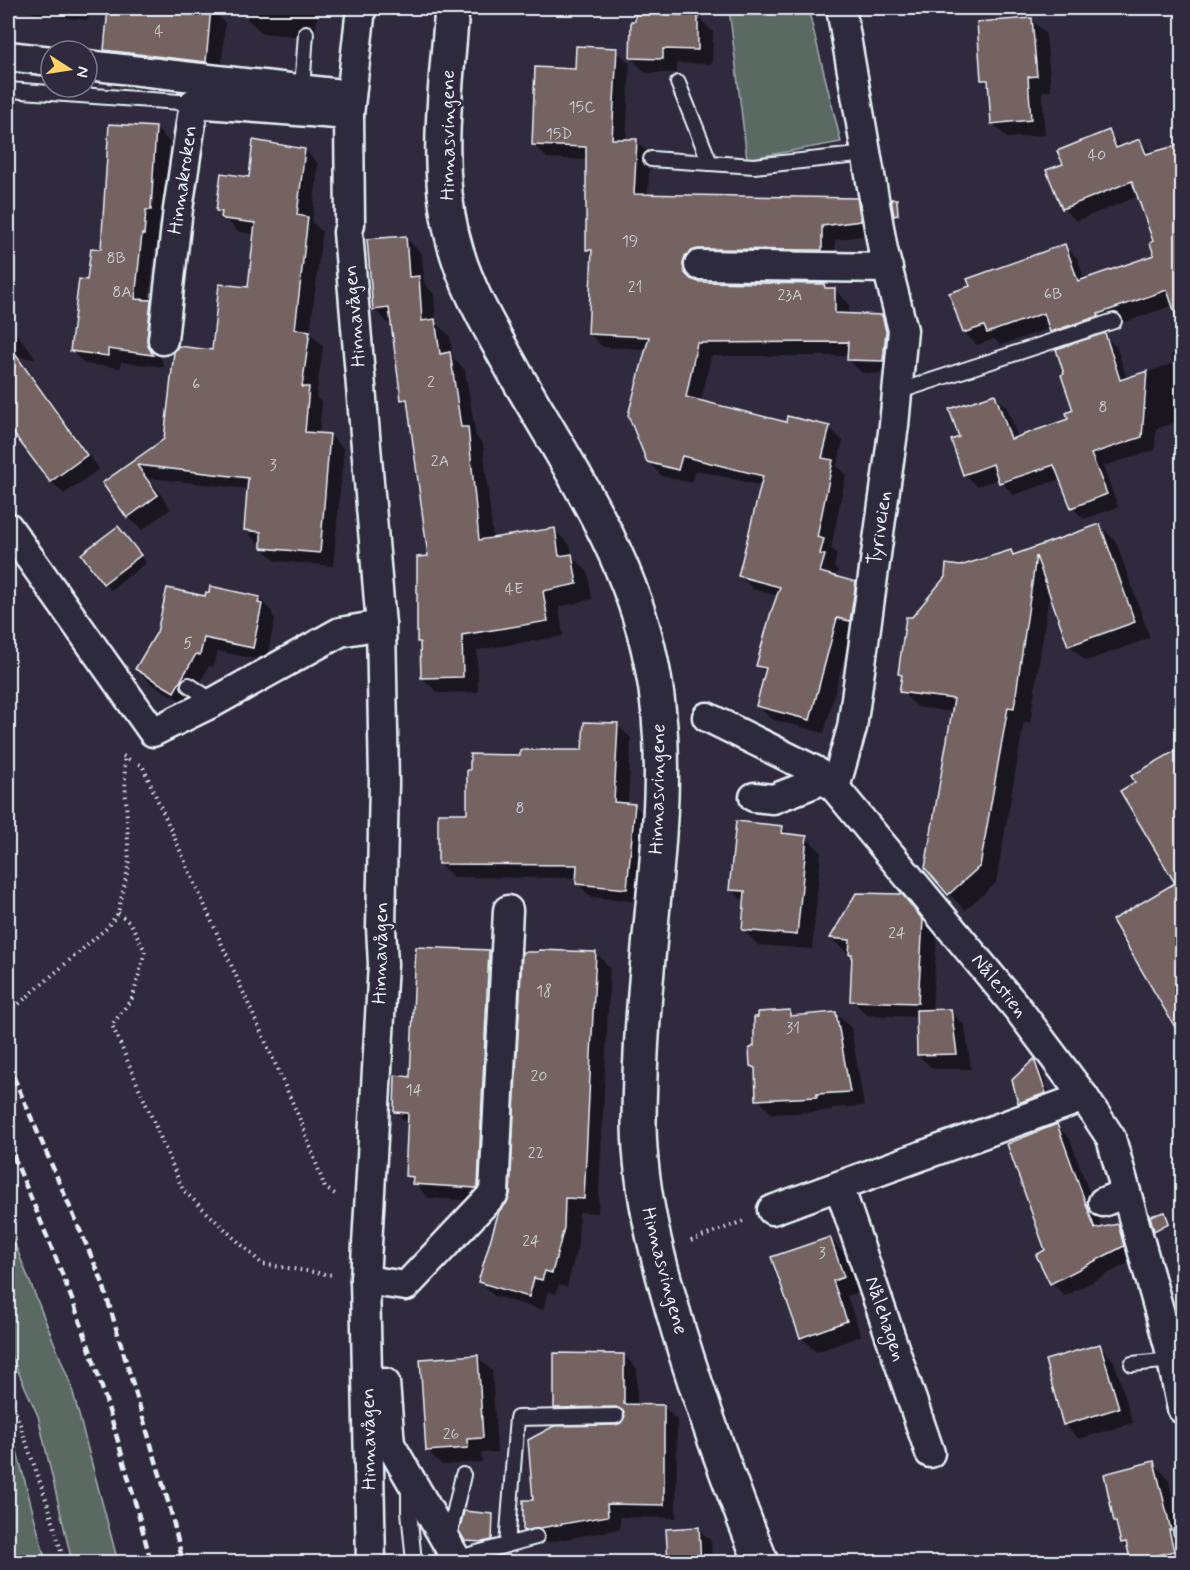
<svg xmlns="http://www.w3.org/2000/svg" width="1190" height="1570" font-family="Mynerve,sans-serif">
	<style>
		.green { fill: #5a6b63; stroke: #a1aeae; stroke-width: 1.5 }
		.shadow { fill: #0007; fill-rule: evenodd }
		.building { fill: #756362; stroke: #e8f1f8; stroke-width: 1.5 }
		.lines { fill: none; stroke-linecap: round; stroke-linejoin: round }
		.service-casing { stroke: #e8f1f8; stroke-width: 18 }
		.minor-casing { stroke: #e8f1f8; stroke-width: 33 }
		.primary-casing { stroke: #e8f1f8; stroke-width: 38 }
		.path { stroke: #e8f1f8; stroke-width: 4; stroke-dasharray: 1.5 4.5; stroke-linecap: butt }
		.service { stroke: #2f2a3d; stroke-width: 14 }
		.minor { stroke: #2f2a3d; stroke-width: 28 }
		.primary { stroke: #2f2a3d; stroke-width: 33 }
		.rail { stroke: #e8f1f8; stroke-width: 4.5; stroke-dasharray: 9 4.5; stroke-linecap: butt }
		.labels { text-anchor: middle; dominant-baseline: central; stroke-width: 5; stroke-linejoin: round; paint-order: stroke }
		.number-label { font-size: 16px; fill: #cbced2 }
		.street-label { font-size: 20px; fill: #e8f1f8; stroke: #2f2a3d }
	</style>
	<rect width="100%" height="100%" fill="#2f2a3d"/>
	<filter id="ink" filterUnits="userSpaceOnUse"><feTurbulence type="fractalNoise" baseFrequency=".0167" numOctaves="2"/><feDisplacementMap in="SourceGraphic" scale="12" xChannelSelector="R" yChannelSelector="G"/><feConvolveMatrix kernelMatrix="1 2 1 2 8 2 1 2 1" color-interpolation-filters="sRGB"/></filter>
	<g filter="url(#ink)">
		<g class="green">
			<path d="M729,8H808L841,142L747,159Z"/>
			<path d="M8,1227L71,1385L118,1562H72L38,1416L8,1349Z"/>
			<path d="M8,1428L17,1451L46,1562H17L8,1528Z"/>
		</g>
		<g class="shadow">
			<path d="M27,8H89L88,20L34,14Z"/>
			<path d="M109,8L211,9L225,23L221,76L120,65L105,50Z"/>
			<path d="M248,8H318L315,38L262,33L247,19Z"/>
			<path d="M637,8H692L693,17H698L713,32L712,64L677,63V73H646L631,58L637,22Z"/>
			<path d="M1031,19L1046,34L1051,91H1042L1045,135L1007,138L993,123L990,87L983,80Z"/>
			<path d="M616,50L630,64L626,141H636L650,155L648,196L857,200L871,214L874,234L835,240V264L699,270L696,279L697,282L824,285L828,290H835L849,304V315L881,316L896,330L897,374L862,373L848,359L849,356H711L701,402L787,424L829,427L843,441L837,466L846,475L831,548L837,554L834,567L838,571L836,578L855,583L869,597L863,634L851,631L824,733L771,719L758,705L766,674L758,665L778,596L753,589L739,575L762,486L696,470L692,483L662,476L648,462L647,349L603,347L589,333L593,254L588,249V160L547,158L533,144L577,70ZM826,435H829L822,465H819Z"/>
			<path d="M156,128L169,142L163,223H158L157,247H155L149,302L164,315L159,353L164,367L121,362V368L85,364L72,351L89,282Z"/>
			<path d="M1108,132L1122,147L1139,140L1152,154L1182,145V315L1179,303L1064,344L1052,332L1050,328L1001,345L994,339L977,345L964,332L972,287L1065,246L1077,258L1085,280L1156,256L1155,242L1139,196L1076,221L1063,208L1065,165Z"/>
			<path d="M305,150L318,164L312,222L322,232L310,333L323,346L316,397L322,403L319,434L330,435L344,449L333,566L276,561L262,547V544H259L245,530L249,489L149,478L171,509L142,530L128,517L104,483L165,440L249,289L255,235L237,231L218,211L250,179Z"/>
			<path d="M406,238L422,254L424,283L434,294L436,323L450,336L453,358L465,370L476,437L483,444L493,539L554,530L570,545L572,556L588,572L592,599L559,607L563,636L477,650L478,692L438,693L422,677L421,644L419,641L430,558L410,407L402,399L392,325H390L374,309Z"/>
			<path d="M8,322L36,359L19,357L99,469L64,494L51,481L8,422Z"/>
			<path d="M1104,335L1117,348L1127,379L1174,363L1171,355L1182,351V420L1156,429L1155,450L1103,466L1118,507L1084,519L1072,507L1061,479L1013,495L999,479L977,486L964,474L961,438L995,395L1007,408L1018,438L1070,420L1075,411Z"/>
			<path d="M1100,525L1116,542L1150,638L1086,661L1069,645L1050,589L1030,723L1024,722L996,883L965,910L949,894L953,712L917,707L901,691L903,676L900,674L913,619L960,567L1011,551L1015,556Z"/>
			<path d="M125,535L146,563L111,590L104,583Z"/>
			<path d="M259,598L272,612V615L275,619L266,661L218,651L213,667L209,666L188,705L150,683L137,669Z"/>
			<path d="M617,725L631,738L628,805H634L648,819L640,902L591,897L577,883L578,878L453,877L439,863L468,815L521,756L584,751Z"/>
			<path d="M1182,748V1036L1114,920L1177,883L1133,777Z"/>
			<path d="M782,827L791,836L806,837L821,852L812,949L758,945L743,930L746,904L731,889Z"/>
			<path d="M901,896L937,936L932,1011H950L965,1026L971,1069H933L918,1055V1017L867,1015L852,1000L854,956L850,953L846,952L831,938Z"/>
			<path d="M489,952L504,967L491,1202L429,1198L407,1176L409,1125L395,1111L411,1079ZM420,1183L484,1187L483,1190L420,1186Z"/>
			<path d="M596,953L610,968L598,1213L579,1212L578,1244L567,1287L559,1285L556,1294L548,1291L543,1310L494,1296L480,1281Z"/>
			<path d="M790,1011L795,1017L836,1014L851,1028L864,1106L832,1108V1111L772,1114L758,1099L757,1071L752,1065L756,1046Z"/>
			<path d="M1034,1061L1040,1068L1052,1100L1027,1110L1019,1103L1014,1081Z"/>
			<path d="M1057,1126L1070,1139L1102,1229L1117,1225L1130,1238L1136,1259L1065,1296L1052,1283Z"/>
			<path d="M830,1239L845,1254L858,1292L847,1296L861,1336L816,1352L801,1337Z"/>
			<path d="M1100,1346L1114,1361L1133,1423L1079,1439L1064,1424Z"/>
			<path d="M624,1355L637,1369V1406H663L677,1420L676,1518L620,1517V1529L538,1544L525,1530L534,1502L616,1426L622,1425L625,1420L569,1421L556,1408Z"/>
			<path d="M477,1357L492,1371L497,1452L481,1453L482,1462L442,1465L427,1450Z"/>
			<path d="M1153,1463L1168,1478L1182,1536V1562H1133L1130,1551L1121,1542L1106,1475Z"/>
			<path d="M698,1529L711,1541L712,1562H670Z"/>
			<path d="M968,1552L981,1562H935Z"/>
		</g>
		<g class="building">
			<path d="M108,8H211L206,62L104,50Z"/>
			<path d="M635,8H678V15H698V50L663,49V59L630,58L631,21H635Z"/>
			<path d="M1032,18L1037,76L1028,77L1031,120L991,124L988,80H981L977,22Z"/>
			<path d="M576,46L617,48L612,139H637L634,194L857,198L861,221L822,226V250L699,249L691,251L685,256L683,264L685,273L691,279L699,282L824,284L825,288H835V313L882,315L886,331L883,361L847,360L848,342L697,343L686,397L786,422L787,416L830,426L822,458L833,460L817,537L824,539L820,554L825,555L820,572L856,582L850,621L837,618L810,720L756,706L766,668L756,666L771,612L780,587L738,576L763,476L682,456L678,470L647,462L628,415L649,337L588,334L592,250H586V147L532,145L535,67L575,69Z"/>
			<path d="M109,124L156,127L151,210H146L144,235L142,234L135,299L151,300L147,339L148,346L153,355L108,349V356L70,351L79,279L87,280L91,248L101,249Z"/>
			<path d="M1109,130L1116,148L1140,139L1146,154L1182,144V322H1178L1167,290L1098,314L1099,316L1050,332L1044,313L987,333L984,326L963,333L949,293L970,286L967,279L1065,244L1078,281L1154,255L1150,243L1153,241L1132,181L1062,209L1046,170L1063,164L1057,151Z"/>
			<path d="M253,140L305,149L297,215L308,217L295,329L310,331L302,387H309L305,432L330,434L320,553L261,548V532L244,530L248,478L137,465L158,495L127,518L102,483L164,439L174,352L178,346L212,350L219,284L248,287L255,223L224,219L221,217L222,212L216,211L221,173L249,177Z"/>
			<path d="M891,199H897L898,215L894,216Z"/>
			<path d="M406,236L409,277L419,276L422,321L435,319L440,354L450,352L461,427H468L479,540L555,528L559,556L572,554L577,584L543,591L548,621L462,635L463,677L421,678L420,642H417V557L428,556L407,399L401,400L389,308L373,310L367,239Z"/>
			<path d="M1105,333L1120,380L1147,371L1142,437L1091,454L1107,494L1071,508L1054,465L999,483L993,464L963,475L951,440L959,437L949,409L995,394L1011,439L1068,419L1066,413L1073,410L1061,375L1064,374L1056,349Z"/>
			<path d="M8,344L87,455L50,482L8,426Z"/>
			<path d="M1100,524L1135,622L1068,646L1036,556L1014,708L1008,707L980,866L948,895L925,868L954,699L899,692L902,675L898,674L906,617H912L945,577L946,564L960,566L1011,550L1013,555Z"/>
			<path d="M118,526L141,555L103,584L81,554Z"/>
			<path d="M210,586L260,597L258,603L262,604L253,648L204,638L200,655L196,654L174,692L135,669L157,632L167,588L205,596L206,592L209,593Z"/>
			<path d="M584,722L618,723L614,802L635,804L627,889L576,884L577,865L438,864V813H467V770H470V754L520,755V750H582Z"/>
			<path d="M1182,747V1039L1112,920L1175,883L1120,791L1135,782L1131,776Z"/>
			<path d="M736,821L783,826L782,833L807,836L797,935L742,930L745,891L729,890Z"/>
			<path d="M856,893L902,894L923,920L918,1003L850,1001L852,954H849L850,940L830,938Z"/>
			<path d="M416,947L489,950L478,1186L476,1188L412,1184L413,1177L405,1176L408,1113L394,1112L395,1075L410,1077Z"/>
			<path d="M539,950L596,952L584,1199L565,1198L564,1228L552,1273L545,1271L542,1280L534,1278L529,1297L478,1282L499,1211L506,1204L510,1194L522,952H538Z"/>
			<path d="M951,1009L957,1054L917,1055L916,1010Z"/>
			<path d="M790,1010V1016L836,1012L850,1092L817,1094V1097L756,1100L755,1068L750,1066L749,1049L754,1046V1017H758V1012Z"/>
			<path d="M1034,1059L1046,1093L1018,1103L1012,1080Z"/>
			<path d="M1057,1124L1095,1229L1118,1224L1124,1246L1050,1284L1036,1255L1045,1250L1007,1144Z"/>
			<path d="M1165,1212L1169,1223L1154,1231L1150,1216Z"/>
			<path d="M830,1237L844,1277L833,1281L847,1321L800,1338L771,1257Z"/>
			<path d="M1100,1344L1119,1408L1063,1425L1045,1360Z"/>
			<path d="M554,1353L624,1354V1404L664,1405V1505L607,1504L608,1516L523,1531V1500H533L528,1440L554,1426L616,1425L621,1423L625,1416L623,1411L616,1407L554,1408Z"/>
			<path d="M478,1355L483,1438L467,1439L468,1448L426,1451L420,1359Z"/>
			<path d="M1154,1461L1171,1530H1169L1174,1551L1131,1562L1126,1542L1121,1543L1116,1522H1114L1104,1474Z"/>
			<path d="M464,1511L493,1514L492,1540L482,1542L465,1541L459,1531Z"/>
			<path d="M699,1527L701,1563H668L666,1529Z"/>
		</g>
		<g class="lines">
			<g class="service-casing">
				<g id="service">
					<path d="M678,83L710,163"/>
					<path d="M302,89L306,33"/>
					<path d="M8,90L194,103"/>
					<path d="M651,159L754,166L867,154"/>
					<path d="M897,392L1114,321"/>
					<path d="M189,685L214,702"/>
					<path d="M1132,1364L1172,1360"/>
					<path d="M409,1487V1511L414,1562"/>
					<path d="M1181,1532H1182"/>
					<path d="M448,1541L463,1475"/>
					<path d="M507,1545L517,1418L616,1416"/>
					<path d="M455,1559L536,1537"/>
				</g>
			</g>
			<g class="minor-casing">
				<g id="minor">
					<path d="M361,8L349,115L350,224L348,232L381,625L384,782L381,927L383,964L365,1280L371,1562"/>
					<path d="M8,56L51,61"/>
					<path d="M87,65L351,95"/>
					<path d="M699,265L888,268"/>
					<path d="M163,340L178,209L194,103L349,115"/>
					<path d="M8,527L153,732L214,702L340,632L381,625"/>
					<path d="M707,717L814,770L835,788L1018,1009L1084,1097L1111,1138L1169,1346L1182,1409"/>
					<path d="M835,788L852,728L894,425L903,330L883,250L841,8"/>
					<path d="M754,797L773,799L825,779"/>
					<path d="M839,1186L930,1453"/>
					<path d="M1103,1202L1126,1193"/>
					<path d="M772,1210L1084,1097"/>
					<path d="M365,1280L406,1286L494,1193L508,910"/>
					<path d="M385,1383L390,1444L454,1555"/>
				</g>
			</g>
			<g class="primary-casing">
				<path id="primary" d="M452,8C447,82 434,161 452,235C464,286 491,330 516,375C569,467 630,556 651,661C668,742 661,823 653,905C646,978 639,1051 639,1125C640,1196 659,1264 679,1332C703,1410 731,1487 761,1562"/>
			</g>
			<g class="path">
				<path d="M123,756L132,761"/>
				<path d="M139,764L142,765L302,1124L325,1188L337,1195"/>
				<path d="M118,913L131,924L145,951L133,997L112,1025L183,1190L262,1264L332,1275"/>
				<path d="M19,1004L108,927L118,913L129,865L124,756"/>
				<path d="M1177,1066L1182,1079"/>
				<path d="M691,1241L743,1221"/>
				<path d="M8,1390L50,1511L64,1562"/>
			</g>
			<use href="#service" class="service"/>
			<use href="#minor" class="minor"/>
			<use href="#primary" class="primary"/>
			<g class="rail">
				<path d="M8,1064L102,1281L170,1508L183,1562"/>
				<path d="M8,1143C37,1213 68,1283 92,1356C114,1424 133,1493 151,1562"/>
			</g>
		</g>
	</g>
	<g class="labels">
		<g class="number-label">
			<text x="159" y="31">4</text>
			<text x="582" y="107">15C</text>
			<text x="559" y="134">15D</text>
			<text x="1097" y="155">40</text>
			<text x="630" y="241">19</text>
			<text x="116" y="258">8B</text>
			<text x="635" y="287">21</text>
			<text x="122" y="292">8A</text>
			<text x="1053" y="294">6B</text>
			<text x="790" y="295">23A</text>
			<text x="431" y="382">2</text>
			<text x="196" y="384">6</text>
			<text x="1103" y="407">8</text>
			<text x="440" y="461">2A</text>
			<text x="273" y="465">3</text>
			<text x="514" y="589">4E</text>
			<text x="188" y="643">5</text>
			<text x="520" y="808">8</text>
			<text x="897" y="933">24</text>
			<text x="544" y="991">18</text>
			<text x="793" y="1028">31</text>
			<text x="539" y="1076">20</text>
			<text x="414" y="1090">14</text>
			<text x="536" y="1153">22</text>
			<text x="531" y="1241">24</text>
			<text x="822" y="1253">3</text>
			<text x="451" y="1434">26</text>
		</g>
		<g class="street-label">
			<text transform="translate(448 135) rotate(-90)">Hinnasvingene</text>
			<text transform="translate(183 180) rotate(-82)">Hinnakroken</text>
			<text transform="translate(355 316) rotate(-95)">Hinnavågen</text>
			<text transform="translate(880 528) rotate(-82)">Tyriveien</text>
			<text transform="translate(658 789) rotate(-89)">Hinnasvingene</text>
			<text transform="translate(381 953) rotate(-89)">Hinnavågen</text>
			<text transform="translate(999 986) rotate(51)">Nålestien</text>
			<text transform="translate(664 1271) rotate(75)">Hinnasvingene</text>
			<text transform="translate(885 1319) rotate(71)">Nålehagen</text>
			<text transform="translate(369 1439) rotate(-91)">Hinnavågen</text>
		</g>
	</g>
	<rect width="1190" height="1570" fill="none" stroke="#2f2a3d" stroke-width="30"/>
	<rect x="15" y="15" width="1160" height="1540" fill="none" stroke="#e8f1f8" stroke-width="2" filter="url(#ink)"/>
	<g transform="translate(69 69) rotate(102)"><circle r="28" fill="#2f2a3d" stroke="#797a88" stroke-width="1.5"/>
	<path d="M0-4.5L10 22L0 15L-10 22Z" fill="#ffd166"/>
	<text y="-9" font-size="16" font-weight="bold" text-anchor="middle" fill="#e8f1f8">N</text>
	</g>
</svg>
